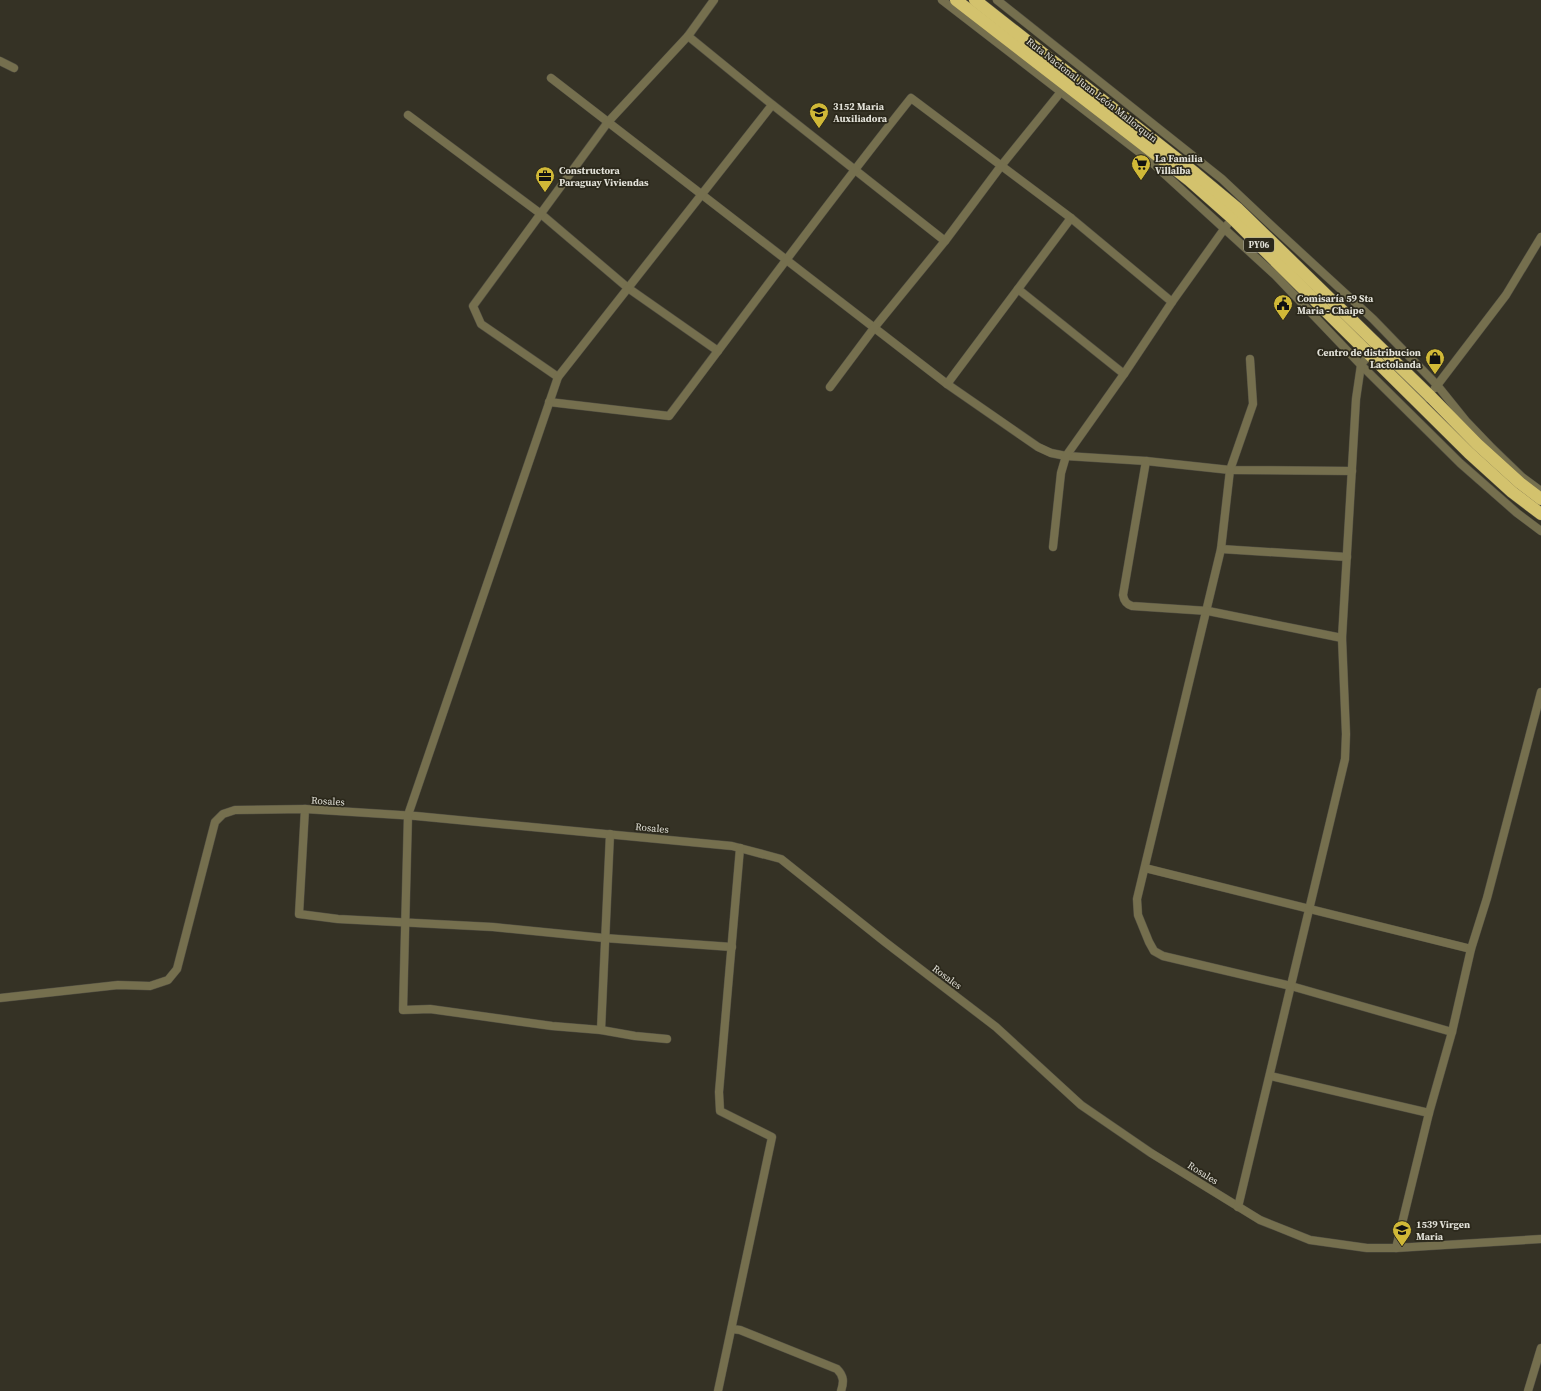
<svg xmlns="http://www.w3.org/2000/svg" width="1541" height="1391" font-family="'Source Serif 4',serif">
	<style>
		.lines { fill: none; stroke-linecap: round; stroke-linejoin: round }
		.street-casing { stroke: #514e42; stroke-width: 9 }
		.highway-casing { stroke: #514e42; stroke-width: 13 }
		.street { stroke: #756f4e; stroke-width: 8 }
		.highway { stroke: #d3c26d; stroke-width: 12 }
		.labels { text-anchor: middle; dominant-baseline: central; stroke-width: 3.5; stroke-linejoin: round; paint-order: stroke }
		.shield { fill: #2b281b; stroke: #abaa9f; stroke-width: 1 }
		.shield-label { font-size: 9px; font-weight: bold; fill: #e2e1d8 }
		.street-label { font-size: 10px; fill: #e2e1d8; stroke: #2b281b }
		.poi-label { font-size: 10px; font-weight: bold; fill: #e2e1d8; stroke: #2b281b; text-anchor: start }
	</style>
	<rect width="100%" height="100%" fill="#353225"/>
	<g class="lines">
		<g class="street-casing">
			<g id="street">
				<path d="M942,0L1148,159L1275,275L1361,365L1460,463L1517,513L1541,531"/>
				<path d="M997,0L1222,179L1273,227L1373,319L1437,385L1466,421L1491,447L1522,477L1541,491"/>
				<path d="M688,36L764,98L945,241"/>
				<path d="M0,61L14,68"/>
				<path d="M551,78L947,384L1038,447L1051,453L1066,456L1146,461L1230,470L1352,471"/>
				<path d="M408,115L541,214L628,288L718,351"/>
				<path d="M1018,289L1124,374"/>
				<path d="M1360,342L1371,347L1422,397L1428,398"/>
				<path d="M1250,359L1253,404L1230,470L1221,549L1137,899L1138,915L1149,942L1154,951L1163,956L1291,986L1452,1032"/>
				<path d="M558,377L481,324L473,306L608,122L688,36L714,0"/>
				<path d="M947,384L1071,218"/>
				<path d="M830,387L874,328L945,241L1001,166L1064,88"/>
				<path d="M1435,388L1506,295L1541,237"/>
				<path d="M549,402L669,416C749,310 828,202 911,98L1071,218L1172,302"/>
				<path d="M1146,461L1123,595C1124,601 1126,604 1132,606L1208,611L1342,638"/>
				<path d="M1053,547L1061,473L1066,456L1124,374L1172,302L1227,225"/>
				<path d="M1221,549L1347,557"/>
				<path d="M305,809L299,914L338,919L493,927L604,938L732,947"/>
				<path d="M1145,868L1471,949"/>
				<path d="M0,998L118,985L150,986L168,980L177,969L215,822L223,814L235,810L305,809L416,816L732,846L781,859L885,942L996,1027L1081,1105L1151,1153L1260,1220L1310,1240L1367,1248H1396L1541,1239"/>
				<path d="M601,1030L610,834"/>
				<path d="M667,1039L635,1036L601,1030L552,1026L430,1009L403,1010L408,815L558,377L772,105"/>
				<path d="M1270,1076L1429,1113"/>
				<path d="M1238,1207L1345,759L1346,734L1342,638L1356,399L1361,365L1369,354"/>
				<path d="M1396,1248L1429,1113L1452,1032L1471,949L1487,898L1541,692"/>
				<path d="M732,1329L740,1330L837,1369C844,1376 844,1382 841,1391"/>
				<path d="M718,1391L772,1137L720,1111L719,1092L740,848"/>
				<path d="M1528,1391L1541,1348"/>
			</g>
		</g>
		<g class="highway-casing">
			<g id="highway">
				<path d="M956,0L1189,180L1232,218L1469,453L1512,492L1541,514"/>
				<path d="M975,0L1195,173L1237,208L1429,395L1477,444L1520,483L1541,499"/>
			</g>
		</g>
		<use href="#street" class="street"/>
		<use href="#highway" class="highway"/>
	</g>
	<defs>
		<g id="school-pin" transform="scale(1)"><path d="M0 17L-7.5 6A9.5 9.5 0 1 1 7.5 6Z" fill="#d0b837" stroke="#2b281b"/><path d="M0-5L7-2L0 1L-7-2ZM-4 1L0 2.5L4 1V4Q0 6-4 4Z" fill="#111"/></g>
		<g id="supermarket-pin" transform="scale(1)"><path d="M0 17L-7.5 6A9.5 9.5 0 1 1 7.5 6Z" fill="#d0b837" stroke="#2b281b"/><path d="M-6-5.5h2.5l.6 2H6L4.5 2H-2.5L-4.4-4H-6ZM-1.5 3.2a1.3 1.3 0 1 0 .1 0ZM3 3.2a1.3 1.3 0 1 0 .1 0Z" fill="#111"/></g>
		<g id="office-pin" transform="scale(1)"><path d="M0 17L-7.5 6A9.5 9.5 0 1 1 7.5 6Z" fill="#d0b837" stroke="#2b281b"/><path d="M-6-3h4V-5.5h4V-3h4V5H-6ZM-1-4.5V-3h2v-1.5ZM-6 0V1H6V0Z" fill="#111"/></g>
		<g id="civic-pin" transform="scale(1)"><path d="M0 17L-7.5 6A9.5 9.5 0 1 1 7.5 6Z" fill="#d0b837" stroke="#2b281b"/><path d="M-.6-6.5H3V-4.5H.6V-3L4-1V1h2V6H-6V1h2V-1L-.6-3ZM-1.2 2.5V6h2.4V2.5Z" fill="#111"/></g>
		<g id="shop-pin" transform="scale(1)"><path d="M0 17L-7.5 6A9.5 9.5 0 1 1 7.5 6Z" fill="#d0b837" stroke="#2b281b"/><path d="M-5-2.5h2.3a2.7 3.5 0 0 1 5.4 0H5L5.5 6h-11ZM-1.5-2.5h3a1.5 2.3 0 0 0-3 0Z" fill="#111"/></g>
	</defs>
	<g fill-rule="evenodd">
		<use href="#school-pin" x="819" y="112"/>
		<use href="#supermarket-pin" x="1141" y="164"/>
		<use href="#office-pin" x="545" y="176"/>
		<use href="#civic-pin" x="1283" y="304"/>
		<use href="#shop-pin" x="1435" y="358"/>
		<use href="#school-pin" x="1402" y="1230"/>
	</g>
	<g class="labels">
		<rect class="shield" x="1244" y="238" width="30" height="14" rx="3"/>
		<g class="shield-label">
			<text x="1259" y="245">PY06</text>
		</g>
		<g class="street-label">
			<text transform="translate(1092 90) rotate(38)">Ruta Nacional Juan León Mallorquín</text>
			<text transform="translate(328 801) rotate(3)">Rosales</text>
			<text transform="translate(652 828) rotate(5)">Rosales</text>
			<text transform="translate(947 977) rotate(37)">Rosales</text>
			<text transform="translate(1203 1173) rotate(32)">Rosales</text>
		</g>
		<g class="poi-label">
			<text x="833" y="106">3152 Maria<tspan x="833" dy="12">Auxiliadora</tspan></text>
			<text x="1155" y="158">La Familia<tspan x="1155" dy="12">Villalba</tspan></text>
			<text x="559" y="170">Constructora<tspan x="559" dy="12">Paraguay Viviendas</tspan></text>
			<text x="1297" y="298">Comisaría 59 Sta<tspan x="1297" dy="12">Maria - Chaipe</tspan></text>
			<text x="1421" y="352" text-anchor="end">Centro de distribucion<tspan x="1421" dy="12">Lactolanda</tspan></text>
			<text x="1416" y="1224">1539 Virgen<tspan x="1416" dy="12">Maria</tspan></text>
		</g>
	</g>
</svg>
